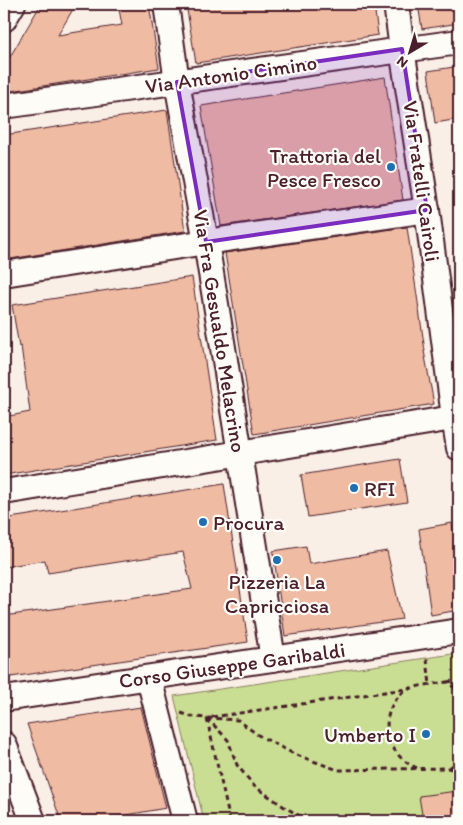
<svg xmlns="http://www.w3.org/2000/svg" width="463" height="825" font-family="Itim,sans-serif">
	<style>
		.green { fill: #c9de93; stroke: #8a7e5f }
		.building { fill: #f0bba3; stroke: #4a1f2b }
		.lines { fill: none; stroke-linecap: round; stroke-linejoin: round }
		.street-casing { stroke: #4a1f2b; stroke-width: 28 }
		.path { stroke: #4a1f2b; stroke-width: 3; stroke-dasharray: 5 4; stroke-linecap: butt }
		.street { stroke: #fdfcf7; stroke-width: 24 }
		.marked { fill: #7b2cbf; fill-opacity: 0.2; stroke: #7b2cbf; stroke-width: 4; stroke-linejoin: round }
		.poi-dot { fill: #1f6fb2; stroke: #fdfcf7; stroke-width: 2 }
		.labels { text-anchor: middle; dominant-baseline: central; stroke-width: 4.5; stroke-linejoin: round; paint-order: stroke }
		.street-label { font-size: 21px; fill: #4a1f2b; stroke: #fdfcf7 }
		.poi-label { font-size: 21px; fill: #4a1f2b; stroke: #fdfcf7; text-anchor: end }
	</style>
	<rect width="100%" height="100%" fill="#faefe6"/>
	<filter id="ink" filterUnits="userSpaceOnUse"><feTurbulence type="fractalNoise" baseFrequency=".02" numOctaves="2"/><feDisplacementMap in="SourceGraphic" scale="10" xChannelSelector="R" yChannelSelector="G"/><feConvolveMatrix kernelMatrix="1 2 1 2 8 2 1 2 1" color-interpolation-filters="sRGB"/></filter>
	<g filter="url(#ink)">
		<path class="green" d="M459,653V821H204L174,696Z"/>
		<g class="building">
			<path d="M41,4H76L58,35L122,25L118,4H149L159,68L4,92V67Z"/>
			<path d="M186,4H374L378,35L196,63Z"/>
			<path d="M418,4H459V23L422,29Z"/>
			<path d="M454,67L456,84L459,83V119L435,123L428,71Z"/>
			<path d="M385,77L403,200L221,226L201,106Z"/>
			<path d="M167,110L185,231L4,260V135Z"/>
			<path d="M407,227L425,351H424L434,404L254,434L225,253Z"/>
			<path d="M192,277L217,440L4,475V417L30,412L21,346L19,347L12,305Z"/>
			<path d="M400,459L407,502L308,517L301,475Z"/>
			<path d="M224,484L248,642L4,678V616L192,589L183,552L48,573L45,560L4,567V519Z"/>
			<path d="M452,523L459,570V610L431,615L419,529Z"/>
			<path d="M306,546L309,564L387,551L402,619L285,636L273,551Z"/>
			<path d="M141,707L166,808L93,821H61L27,724Z"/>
			<path d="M457,791L459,807V821H423L419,796Z"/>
		</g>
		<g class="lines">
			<g class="street-casing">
				<g id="street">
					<path d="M166,4L177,82L206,242L273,659"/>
					<path d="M396,4L402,49L427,210L454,417L459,448"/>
					<path d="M4,19L13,4"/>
					<path d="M4,106L459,42"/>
					<path d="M4,274L206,242L427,210"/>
					<path d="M4,492L459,417"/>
					<path d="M149,678L185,821"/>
					<path d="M4,699L459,631"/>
					<path d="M4,744L33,821"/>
				</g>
			</g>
			<g class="path">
				<path d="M427,659L430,685"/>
				<path d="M447,682L459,680"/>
				<path d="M181,713L194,717L238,720L258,735L294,754L338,770L448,768L459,771"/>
				<path d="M212,717L412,688"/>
				<path d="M207,718L228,740L237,765L254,786L286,808L309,821"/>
				<path d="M207,719L230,821"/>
				<path d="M417,768C386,756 376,716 402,693C412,685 435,684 447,682L459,691"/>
				<path d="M449,768L459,761"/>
			</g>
			<use href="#street" class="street"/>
		</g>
	</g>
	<path class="marked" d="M402,49L427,210L206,242L177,82Z"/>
	<g class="poi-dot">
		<circle cx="391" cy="167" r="5"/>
		<circle cx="354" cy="488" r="5"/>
		<circle cx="203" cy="522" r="5"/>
		<circle cx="277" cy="560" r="5"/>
		<circle cx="426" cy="734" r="5"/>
	</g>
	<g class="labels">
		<g class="street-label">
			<text transform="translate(231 74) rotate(-8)">Via Antonio Cimino</text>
			<text transform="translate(422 181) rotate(82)">Via Fratelli Cairoli</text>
			<text transform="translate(220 331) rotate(81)">Via Fra Gesualdo Melacrino</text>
			<text transform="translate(232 665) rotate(-8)">Corso Giuseppe Garibaldi</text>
		</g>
		<g class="poi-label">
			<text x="381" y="155">Trattoria del<tspan x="381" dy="24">Pesce Fresco</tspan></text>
			<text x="364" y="488" text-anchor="start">RFI</text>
			<text x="213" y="522" text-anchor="start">Procura</text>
			<text x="277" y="581" text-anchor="middle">Pizzeria La<tspan x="277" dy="24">Capricciosa</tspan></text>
			<text x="416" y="734">Umberto I</text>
		</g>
	</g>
	<rect width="463" height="825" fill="none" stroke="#fdfcf7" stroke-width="20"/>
	<rect x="10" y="10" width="443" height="805" fill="none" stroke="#4a1f2b" stroke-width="2" filter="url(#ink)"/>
	<g transform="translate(410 52) rotate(218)" stroke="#fdfcf7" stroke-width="4" paint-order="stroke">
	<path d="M0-4L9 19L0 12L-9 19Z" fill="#4a1f2b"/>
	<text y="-8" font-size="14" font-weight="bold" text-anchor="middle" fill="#4a1f2b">N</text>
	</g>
</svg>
